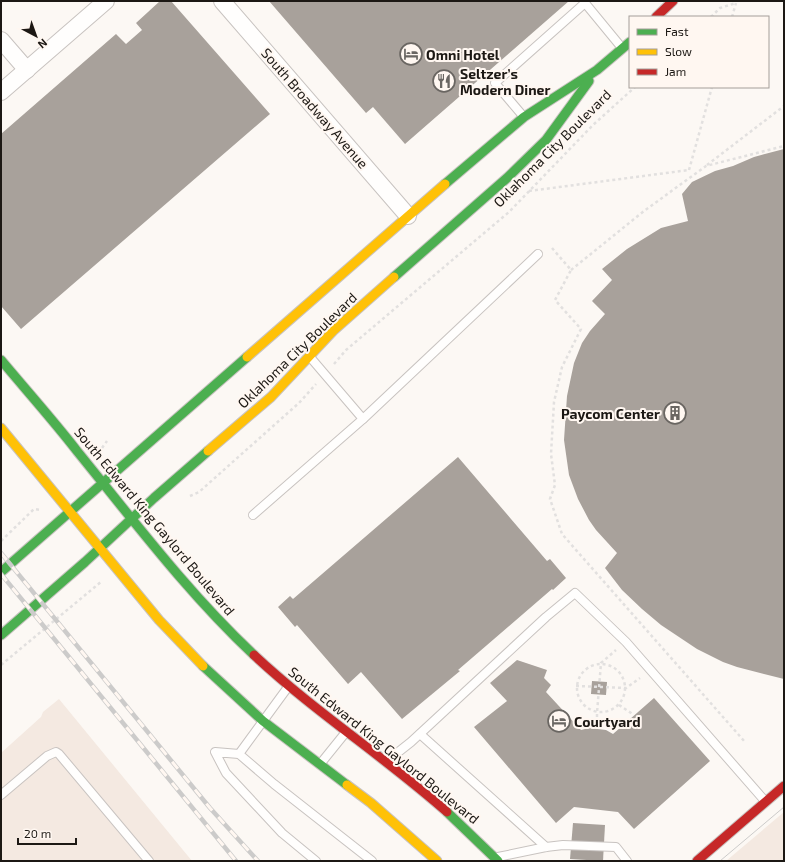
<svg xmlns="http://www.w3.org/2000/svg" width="785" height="862" font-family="'Exo 2',sans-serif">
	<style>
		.built { fill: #f4e9e1 }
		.building { fill: #a8a19b }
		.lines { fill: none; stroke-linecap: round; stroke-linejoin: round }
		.lane-casing { stroke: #c8c3c0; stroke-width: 10 }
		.street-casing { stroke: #c8c3c0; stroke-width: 18 }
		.fast-casing { stroke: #c8c3c0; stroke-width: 11 }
		.slow-casing { stroke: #c8c3c0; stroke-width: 11 }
		.jam-casing { stroke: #c8c3c0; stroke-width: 11 }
		.path { stroke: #e2e0df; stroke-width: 2.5; stroke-dasharray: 3 3; stroke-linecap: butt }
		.lane { stroke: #fffefd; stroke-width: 8 }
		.street { stroke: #fffefd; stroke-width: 16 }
		.fast { stroke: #4caf50; stroke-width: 9 }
		.slow { stroke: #ffc107; stroke-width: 9 }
		.jam { stroke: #c62828; stroke-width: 9 }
		.tram { stroke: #cccbca; stroke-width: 1 }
		.rail-casing { stroke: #cccbca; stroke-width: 4.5 }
		.rail { stroke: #fff7f1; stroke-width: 3; stroke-dasharray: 9; stroke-linecap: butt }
		.labels { text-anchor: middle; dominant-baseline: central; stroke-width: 4; stroke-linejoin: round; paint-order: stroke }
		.poi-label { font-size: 14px; font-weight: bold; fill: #1c1814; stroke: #fff7f1; text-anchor: start }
		.street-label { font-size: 14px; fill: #1c1814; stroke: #fff7f1 }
	</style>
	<rect width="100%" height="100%" fill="#fcf8f4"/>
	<g class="built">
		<path d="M59,699L192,861H1V753L41,717L43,712Z"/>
		<path d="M784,812V861H726Z"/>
	</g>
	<g class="building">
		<path d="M160,1H171L270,114L21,329L1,306V134L116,34L126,44L142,30L136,23Z"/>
		<path d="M269,1H569L405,144L373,107L366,113Z"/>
		<path d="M784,149V679L737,667L723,662L697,649L661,625L642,609L622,590L605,568L617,553L596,530L589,520L578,499L569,475L564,440L567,396L574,363L582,343L590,331L605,314L592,301L612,280L602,269L627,249L661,228L688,221L682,194L692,182L715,171L733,166L754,157Z"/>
		<path d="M458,457L547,561L550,559L566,578L553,590L552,589L458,670L460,671L402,719L361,672L348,684L297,625L295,627L278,607L290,596L293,599Z"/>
		<path d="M517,660L547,670L544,678L551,685L546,692L581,730L589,728L606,730L613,734L654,698L710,761L634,829L618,812L574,807L556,823L474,727L507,701L490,683Z"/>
		<path d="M592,681L607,682L606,695L591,694Z"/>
		<path d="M573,823L605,825L603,861L570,859Z"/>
	</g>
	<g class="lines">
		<g class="lane-casing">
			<g id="lane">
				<path d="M523,116L495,83L585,3L622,48"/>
				<path d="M310,357L363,419L538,254"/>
				<path d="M253,515L363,419"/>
				<path d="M420,734L546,847"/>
				<path d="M239,754L288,687"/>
				<path d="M387,761L411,742L546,617L575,593L626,642L765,801"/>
				<path d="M321,763L346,732"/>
				<path d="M1,795L47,756L56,752L59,754L149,861"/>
				<path d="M498,857L546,847L563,845L616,847L627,861"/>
				<path d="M316,861L282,833L226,773L215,752L239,754L274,784L372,861"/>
			</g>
		</g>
		<g class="street-casing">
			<g id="street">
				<path d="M222,1L408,216"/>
				<path d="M1,40L27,70"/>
				<path d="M1,92L106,1"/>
			</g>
		</g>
		<g class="fast-casing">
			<g id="fast">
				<path d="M445,184L524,117L597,70L630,42"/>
				<path d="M394,277L507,178L546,140L589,81"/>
				<path d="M1,360C26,390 53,420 77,451C134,521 188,593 254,655"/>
				<path d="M1,572L247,357"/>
				<path d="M1,635L85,562L154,498L208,451"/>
				<path d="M203,666L263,721L347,785"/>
				<path d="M447,812L498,861"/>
			</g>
		</g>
		<g class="slow-casing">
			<g id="slow">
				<path d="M247,357L445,184"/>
				<path d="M1,428L159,620L203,666"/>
				<path d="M208,451L271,397L333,331L394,277"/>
				<path d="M347,785L371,803L437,861"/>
			</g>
		</g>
		<g class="jam-casing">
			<g id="jam">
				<path d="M656,17L673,1"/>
				<path d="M254,655C315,712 385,757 447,812"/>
				<path d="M697,861L784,786"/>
			</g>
		</g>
		<g class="path">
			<path d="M711,17L720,8L736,3"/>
			<path d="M732,17L736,3"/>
			<path d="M707,165L784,106"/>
			<path d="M689,170L712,87"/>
			<path d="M529,191L689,170"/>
			<path d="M552,248L571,270L555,300L581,329L562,367L554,402L551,454L555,485L550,499L562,534L745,742"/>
			<path d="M571,270L644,211L706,166L784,146"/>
			<path d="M334,364L346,350L509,212L593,125L635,87"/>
			<path d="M102,448L107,441"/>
			<path d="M190,496L199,492L299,403L316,384"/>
			<path d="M1,541L34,509L41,510"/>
			<circle cx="601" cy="688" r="24"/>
			<path d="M1,665L102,581"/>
			<path d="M576,686L626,688L640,678"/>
			<path d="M619,705L634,715"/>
			<path d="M597,729V713L601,663L616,650"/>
		</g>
		<use href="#lane" class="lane"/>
		<use href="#street" class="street"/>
		<use href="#fast" class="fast"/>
		<use href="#slow" class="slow"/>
		<use href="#jam" class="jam"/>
		<path class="tram" d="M720,861L784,807"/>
		<g class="rail-casing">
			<g id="rail">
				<path d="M1,553L210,808L258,861"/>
				<path d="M1,574L236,861"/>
			</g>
		</g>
		<use href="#rail" class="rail"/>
	</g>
	<defs>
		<g id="hotel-ring" transform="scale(1.15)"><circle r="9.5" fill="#fff7f1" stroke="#6a6662" stroke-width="1.5"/><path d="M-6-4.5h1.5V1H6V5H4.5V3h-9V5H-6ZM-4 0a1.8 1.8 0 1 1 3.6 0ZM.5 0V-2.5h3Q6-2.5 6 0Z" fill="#6a6662"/></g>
		<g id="restaurant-ring" transform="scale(1.15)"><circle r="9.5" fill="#fff7f1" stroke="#6a6662" stroke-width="1.5"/><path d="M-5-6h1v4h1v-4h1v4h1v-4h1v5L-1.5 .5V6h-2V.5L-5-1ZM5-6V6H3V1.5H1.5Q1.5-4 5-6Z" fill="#6a6662"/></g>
		<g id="building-ring" transform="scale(1.15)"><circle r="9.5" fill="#fff7f1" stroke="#6a6662" stroke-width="1.5"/><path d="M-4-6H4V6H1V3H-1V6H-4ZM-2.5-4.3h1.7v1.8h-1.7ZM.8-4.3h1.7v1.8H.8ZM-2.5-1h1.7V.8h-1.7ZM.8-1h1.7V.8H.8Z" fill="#6a6662"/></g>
	</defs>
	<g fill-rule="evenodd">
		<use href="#hotel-ring" x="411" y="54"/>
		<use href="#restaurant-ring" x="444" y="81"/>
		<use href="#building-ring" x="675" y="413"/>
		<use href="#hotel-ring" x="559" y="721"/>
	</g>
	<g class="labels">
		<g class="poi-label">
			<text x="426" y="54">Omni Hotel</text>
			<text x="460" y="73">Seltzer’s<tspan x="460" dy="16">Modern Diner</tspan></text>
			<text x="660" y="413" text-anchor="end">Paycom Center</text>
			<text x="574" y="721">Courtyard</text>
		</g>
		<g class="street-label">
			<text transform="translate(315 108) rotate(49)">South Broadway Avenue</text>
			<text transform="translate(552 148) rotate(-45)">Oklahoma City Boulevard</text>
			<text transform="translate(297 350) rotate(-44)">Oklahoma City Boulevard</text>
			<text transform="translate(155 521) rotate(50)">South Edward King Gaylord Boulevard</text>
			<text transform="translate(384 745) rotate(39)">South Edward King Gaylord Boulevard</text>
		</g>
	</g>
	<rect width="785" height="862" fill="none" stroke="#1c1814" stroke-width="4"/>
	<rect x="629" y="16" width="140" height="72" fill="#fff7f1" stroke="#a49e99"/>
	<rect x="637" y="29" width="20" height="6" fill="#4caf50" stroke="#a49e99"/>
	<text x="665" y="36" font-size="12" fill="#1c1814">Fast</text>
	<rect x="637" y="49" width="20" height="6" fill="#ffc107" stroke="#a49e99"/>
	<text x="665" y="56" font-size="12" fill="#1c1814">Slow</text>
	<rect x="637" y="69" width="20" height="6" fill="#c62828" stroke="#a49e99"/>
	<text x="665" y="76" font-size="12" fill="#1c1814">Jam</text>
	<g transform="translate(36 36) rotate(139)" stroke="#fff7f1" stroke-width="3" paint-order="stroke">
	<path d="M0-3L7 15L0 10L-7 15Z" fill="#1c1814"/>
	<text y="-6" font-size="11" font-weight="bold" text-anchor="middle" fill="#1c1814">N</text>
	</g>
	<path d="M18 838v6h58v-6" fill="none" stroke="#1c1814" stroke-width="2"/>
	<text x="24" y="838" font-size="12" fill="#1c1814" stroke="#fff7f1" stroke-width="3" paint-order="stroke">20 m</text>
</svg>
